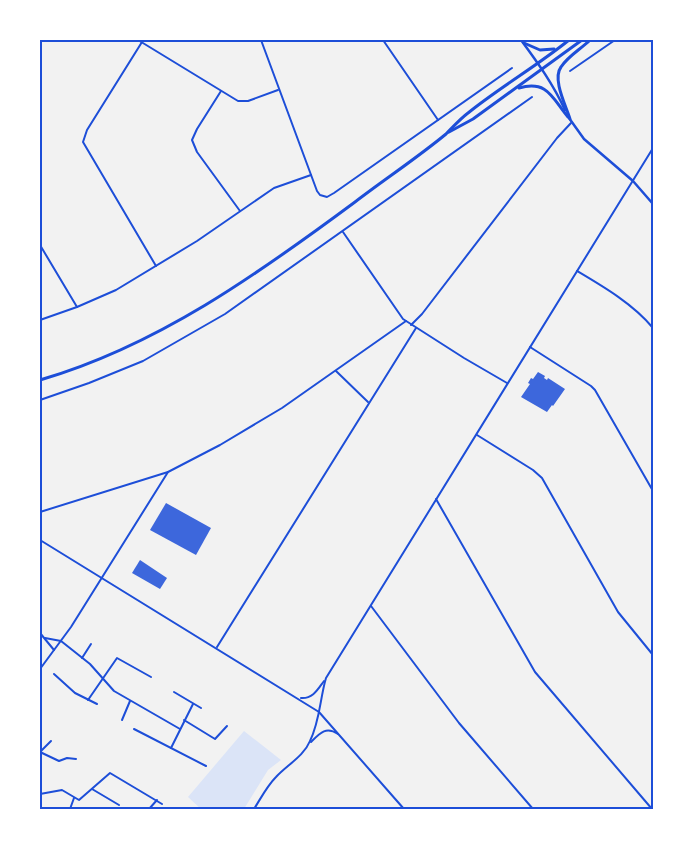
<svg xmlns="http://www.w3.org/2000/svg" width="693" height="849" font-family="'Space Grotesk',sans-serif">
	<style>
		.green { fill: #dbe4f7 }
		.building { fill: #3d67dc }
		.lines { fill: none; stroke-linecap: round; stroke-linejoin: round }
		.minor { stroke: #1d4ed8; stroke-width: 2 }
		.tertiary { stroke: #1d4ed8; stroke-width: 2.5 }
		.secondary { stroke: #1d4ed8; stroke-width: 3 }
		.neatline { fill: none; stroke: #1d4ed8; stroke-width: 2 }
	</style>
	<rect width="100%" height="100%" fill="#f2f2f2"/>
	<path class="green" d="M244,731L281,760L268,770L244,809H201L188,797Z"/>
	<g class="building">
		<path d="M538,372L545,376L544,378L547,380L548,378L565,389L553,406L552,405L547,412L521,397L530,384L528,383L531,378L533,379Z"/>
		<path d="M166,503L211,528L196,555L150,530Z"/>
		<path d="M140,560L167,578L160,589L132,573Z"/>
	</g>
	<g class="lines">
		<g class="minor">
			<path d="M138,40L238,101H248L278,90"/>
			<path d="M261,40L317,191L320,195L327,197L334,193L512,68"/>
			<path d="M383,40L438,120"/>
			<path d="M142,42L87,130L83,142L156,266"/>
			<path d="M570,71L615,40"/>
			<path d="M221,91L197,129L192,140L197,152L240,211"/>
			<path d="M343,232L403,319L464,358L507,383"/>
			<path d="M40,245L77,307"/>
			<path d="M577,271C604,287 633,304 653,328"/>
			<path d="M40,320L77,307L116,290L197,241L274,188L311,175"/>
			<path d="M411,325L422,314L557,138L571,123"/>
			<path d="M530,347L591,386L595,390L653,491"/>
			<path d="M336,371L368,402"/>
			<path d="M40,400L89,383L143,361L225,314L532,97"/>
			<path d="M477,435L533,470L542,478L618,612L653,655"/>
			<path d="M436,499L535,672L652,809"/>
			<path d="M40,512L168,472"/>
			<path d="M40,540L319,712L404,809"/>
			<path d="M371,606L459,723L533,809"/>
			<path d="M40,633L54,650"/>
			<path d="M45,638L61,641L90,664L114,691L180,729"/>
			<path d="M217,647L416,328"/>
			<path d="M82,658L91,644"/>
			<path d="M40,669L71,627L168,472L220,445L282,408L406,321"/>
			<path d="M54,674L75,693L97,704"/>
			<path d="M174,692L201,708"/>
			<path d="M301,698C313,699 318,689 324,681"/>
			<path d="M88,700L117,658L151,677"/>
			<path d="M122,720L130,701"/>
			<path d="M184,720L215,739L227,726"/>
			<path d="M134,729L206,766"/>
			<path d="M311,742C320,733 326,726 338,734"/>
			<path d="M171,748L193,704"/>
			<path d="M41,751L51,741"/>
			<path d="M40,752L59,761L67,758L76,759"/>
			<path d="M92,789L119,805"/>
			<path d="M40,794L62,790L79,800L110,773L162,804"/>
			<path d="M70,809L74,798"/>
			<path d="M149,809L157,800"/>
			<path d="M254,809C261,798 267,786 276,777C287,765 304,756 310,741C320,721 320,698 326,678L653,148"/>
		</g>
		<g class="tertiary">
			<path d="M521,40C538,63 553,84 565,110"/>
			<path d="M569,118L584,139L633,181L653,204"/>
		</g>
		<g class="secondary">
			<path d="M524,43L540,50L554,49"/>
			<path d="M519,88C548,80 552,98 568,117"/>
			<path d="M570,119C566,106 552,79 561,67C568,56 581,49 590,40"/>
			<path d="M449,132L473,119L582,40"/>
			<path d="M40,380C157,346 258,274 355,202C385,179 417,158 446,134C453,127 460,119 468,113C500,87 537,66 569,40"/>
		</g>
	</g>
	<rect width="693" height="849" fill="none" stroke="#ffffff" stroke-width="82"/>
	<rect x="41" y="41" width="611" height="767" class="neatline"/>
</svg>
